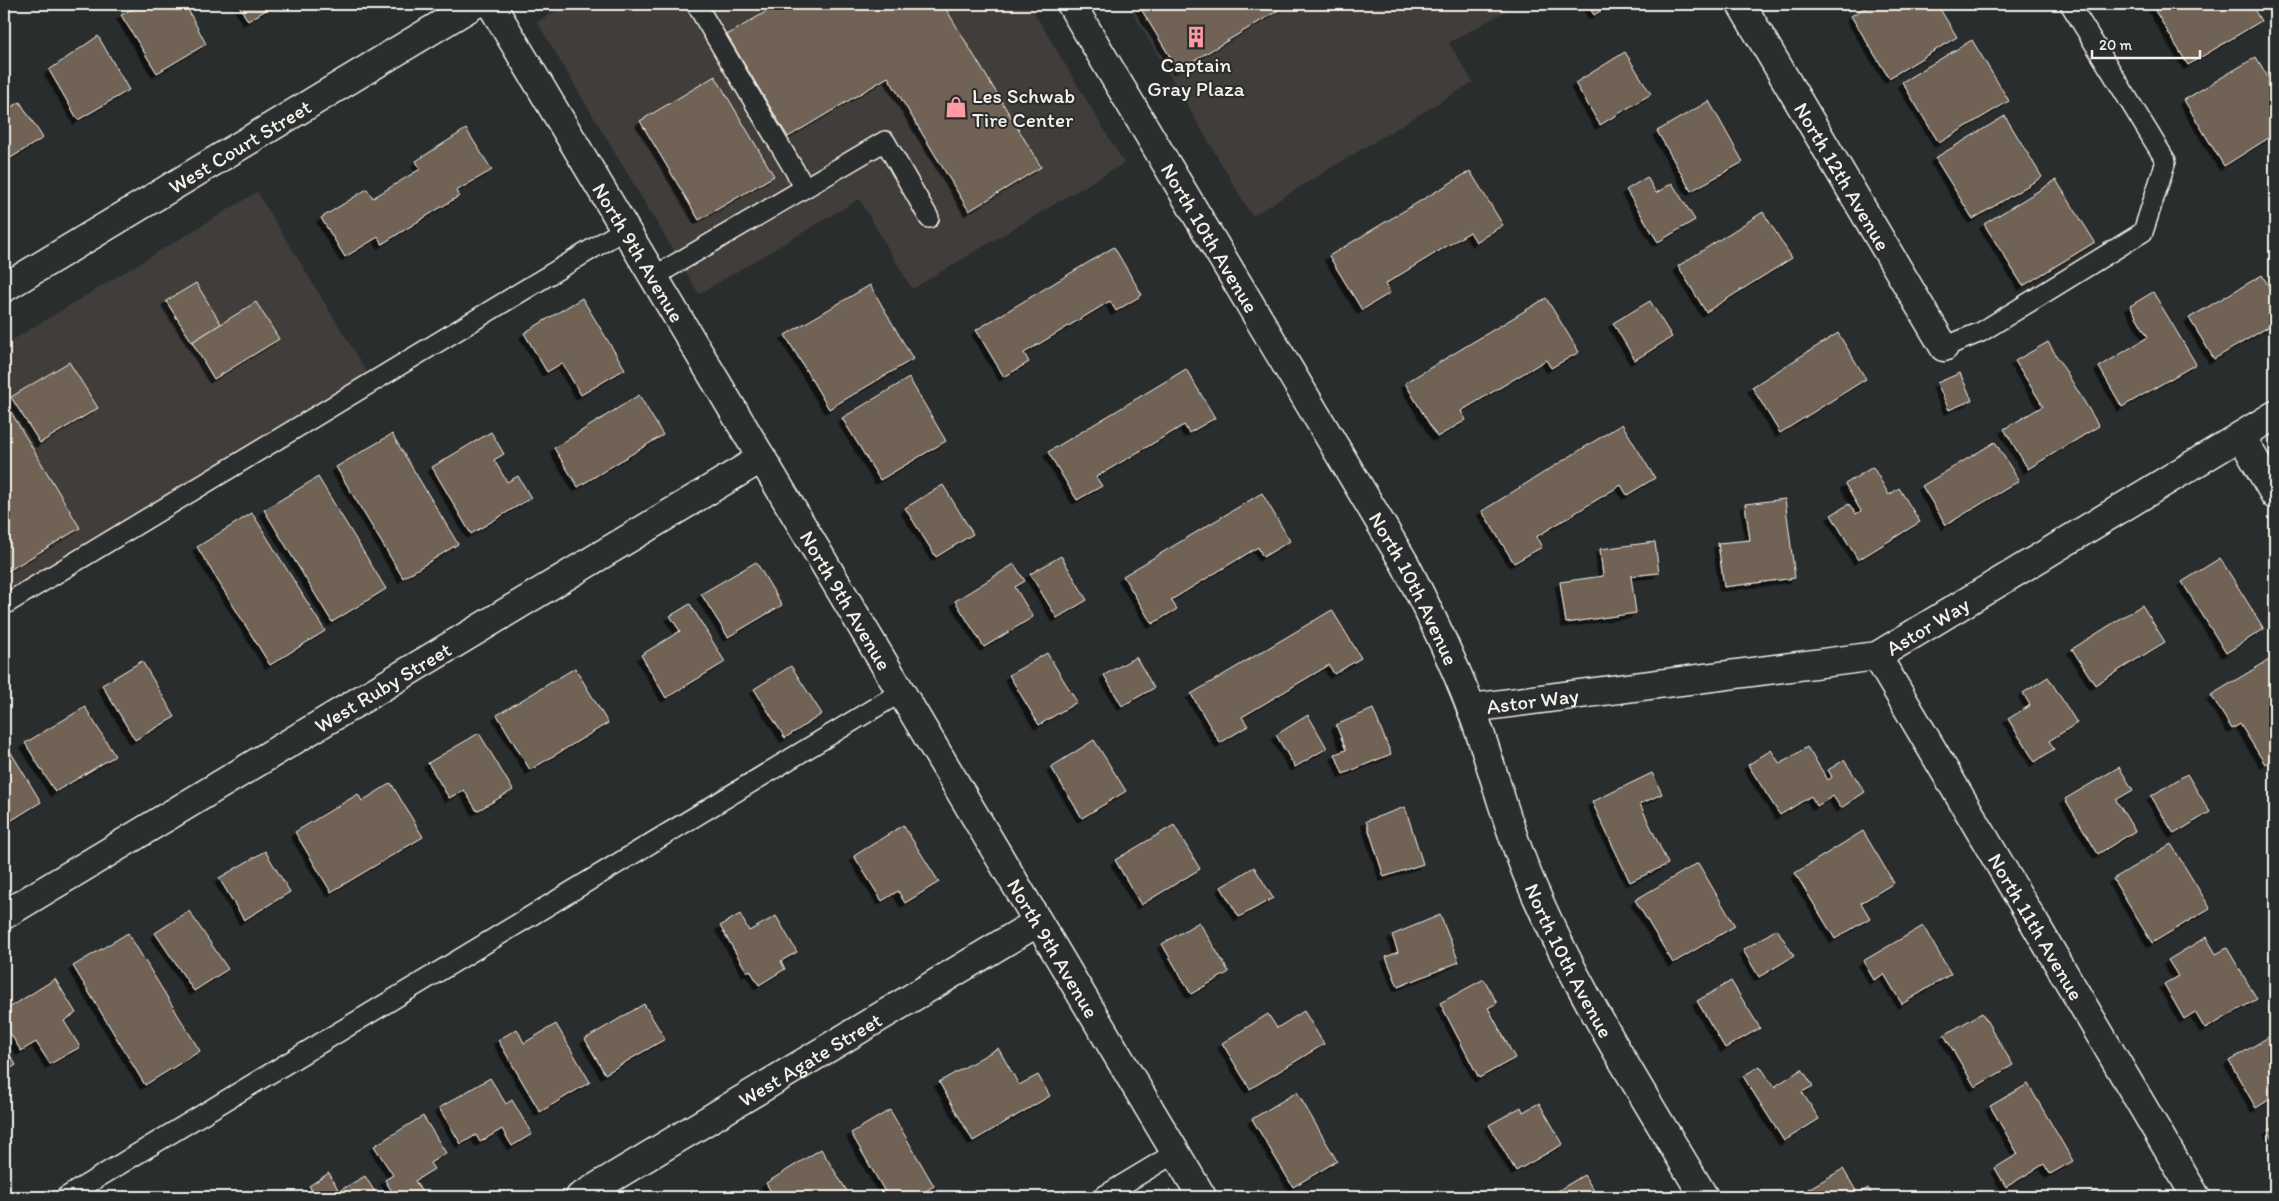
<svg xmlns="http://www.w3.org/2000/svg" width="2279" height="1201" font-family="Itim,sans-serif">
	<style>
		.built { fill: #3f3d3a }
		.building { fill: #716257; stroke: #f4f1e8; filter: url(#shadow) }
		.lines { fill: none; stroke-linecap: round; stroke-linejoin: round }
		.service-casing { stroke: #f4f1e8; stroke-width: 22 }
		.minor-casing { stroke: #f4f1e8; stroke-width: 31 }
		.secondary-casing { stroke: #f4f1e8; stroke-width: 31 }
		.service { stroke: #2a2d2e; stroke-width: 19 }
		.minor { stroke: #2a2d2e; stroke-width: 28 }
		.secondary { stroke: #2a2d2e; stroke-width: 28 }
		.labels { text-anchor: middle; dominant-baseline: central; stroke-width: 4; stroke-linejoin: round; paint-order: stroke }
		.poi-label { font-size: 21px; fill: #f4f1e8; stroke: #2a2d2e }
		.street-label { font-size: 21px; fill: #f4f1e8; stroke: #2a2d2e }
	</style>
	<defs>
		<filter id="shadow"><feDropShadow dx="-4.5" dy="4.5" stdDeviation="0" flood-color="#0009"/></filter>
	</defs>
	<rect width="100%" height="100%" fill="#2a2d2e"/>
	<filter id="ink" filterUnits="userSpaceOnUse"><feTurbulence type="fractalNoise" baseFrequency=".02" numOctaves="2"/><feDisplacementMap in="SourceGraphic" scale="10" xChannelSelector="R" yChannelSelector="G"/><feConvolveMatrix kernelMatrix="1 2 1 2 8 2 1 2 1" color-interpolation-filters="sRGB"/></filter>
	<g filter="url(#ink)">
		<g class="built">
			<path d="M568,4H1029L1124,163L912,289L859,199L699,294L537,22Z"/>
			<path d="M1128,4H1518L1449,43L1473,82L1252,216Z"/>
			<path d="M257,192L373,382L4,608V345Z"/>
		</g>
		<g class="building">
			<path d="M141,4H185L206,44L157,73L121,15Z"/>
			<path d="M238,4H276L248,21Z"/>
			<path d="M779,4H943L1041,167L969,211L888,77L788,137L727,35Z"/>
			<path d="M1138,4H1289L1178,70Z"/>
			<path d="M1587,4H1612L1594,15Z"/>
			<path d="M1872,4H1937L1957,37L1889,78L1851,16Z"/>
			<path d="M2151,4H2251L2261,21L2188,65Z"/>
			<path d="M98,36L129,90L78,120L49,70Z"/>
			<path d="M1972,40L2009,101L1939,143L1902,82Z"/>
			<path d="M1625,52L1651,94L1600,125L1575,83Z"/>
			<path d="M2256,57L2275,89V134L2224,166L2184,100Z"/>
			<path d="M715,76L774,176L699,220L640,121Z"/>
			<path d="M1709,101L1743,162L1691,191L1657,131Z"/>
			<path d="M20,102L43,138L4,162V111Z"/>
			<path d="M2005,116L2042,177L1973,219L1935,158Z"/>
			<path d="M466,129L492,170L456,191L459,196L382,244L378,237L345,257L321,218L367,189L373,198L420,169L416,161Z"/>
			<path d="M1470,171L1503,225L1476,242L1470,232L1385,284L1390,293L1362,310L1329,256Z"/>
			<path d="M1647,177L1656,193L1672,183L1695,220L1658,242L1626,190Z"/>
			<path d="M2056,180L2095,242L2023,286L1984,224Z"/>
			<path d="M1763,212L1792,258L1706,312L1678,266Z"/>
			<path d="M1114,247L1142,295L1116,311L1110,301L1024,353L1029,362L1004,377L976,330Z"/>
			<path d="M2262,275L2275,297V323L2214,359L2189,318Z"/>
			<path d="M196,283L221,324L192,342L166,301Z"/>
			<path d="M870,285L913,359L829,409L785,335Z"/>
			<path d="M2153,292L2196,364L2122,407L2099,367L2148,337L2130,306Z"/>
			<path d="M582,298L625,369L581,395L562,363L547,372L524,333Z"/>
			<path d="M1546,298L1579,352L1551,368L1546,360L1461,411L1466,420L1437,437L1405,383Z"/>
			<path d="M1650,301L1672,337L1635,360L1613,323Z"/>
			<path d="M256,302L279,339L214,379L192,342Z"/>
			<path d="M1838,333L1866,379L1780,433L1752,387Z"/>
			<path d="M2048,342L2099,426L2028,469L2004,429L2043,406L2015,361Z"/>
			<path d="M69,362L98,408L40,443L11,397Z"/>
			<path d="M1186,369L1215,418L1189,433L1184,425L1096,477L1102,486L1077,500L1048,452Z"/>
			<path d="M1960,373L1972,400L1949,410L1937,383Z"/>
			<path d="M909,378L946,441L880,480L842,418Z"/>
			<path d="M639,395L663,435L578,487L554,448Z"/>
			<path d="M5,402L80,528L8,571L4,565Z"/>
			<path d="M1622,424L1655,478L1627,495L1621,485L1536,537L1542,547L1514,563L1482,511Z"/>
			<path d="M491,432L504,454L494,460L507,482L518,476L531,498L471,534L432,467Z"/>
			<path d="M392,434L458,544L403,578L336,467Z"/>
			<path d="M1995,442L2019,481L1946,525L1922,486Z"/>
			<path d="M1873,467L1889,495L1899,488L1920,522L1858,560L1831,515L1849,504L1856,514L1861,511L1845,484Z"/>
			<path d="M318,477L386,589L332,622L264,510Z"/>
			<path d="M943,485L973,534L936,557L905,508Z"/>
			<path d="M1262,493L1290,541L1263,557L1258,547L1171,600L1177,609L1152,624L1123,576Z"/>
			<path d="M1785,499L1795,578L1724,587L1718,543L1750,540L1745,504Z"/>
			<path d="M252,513L325,631L270,665L197,547Z"/>
			<path d="M1655,542L1659,573L1631,576L1636,613L1566,623L1560,582L1603,576L1600,549Z"/>
			<path d="M1061,556L1087,600L1057,618L1030,574Z"/>
			<path d="M2220,558L2264,629L2226,653L2182,582Z"/>
			<path d="M756,562L782,605L728,637L701,594Z"/>
			<path d="M1014,564L1025,581L1015,587L1033,617L984,647L955,601Z"/>
			<path d="M690,604L725,662L666,698L641,655L680,631L670,616Z"/>
			<path d="M2142,605L2165,642L2095,685L2072,649Z"/>
			<path d="M1332,610L1361,658L1334,674L1329,665L1242,717L1248,726L1220,743L1191,694Z"/>
			<path d="M1047,653L1077,702L1039,725L1009,675Z"/>
			<path d="M1136,657L1154,688L1122,706L1104,675Z"/>
			<path d="M2274,657L2275,757L2265,764L2240,724L2232,729L2211,695Z"/>
			<path d="M142,661L175,717L135,740L102,685Z"/>
			<path d="M791,666L822,714L785,738L754,689Z"/>
			<path d="M575,668L608,723L530,770L497,715Z"/>
			<path d="M2048,677L2077,723L2049,741L2054,749L2035,762L2008,719L2030,705L2023,693Z"/>
			<path d="M85,707L115,756L55,792L25,743Z"/>
			<path d="M1373,709L1391,754L1343,774L1335,754L1346,750L1336,725Z"/>
			<path d="M1308,715L1327,748L1295,767L1276,735Z"/>
			<path d="M479,733L513,790L477,811L464,790L449,798L428,763Z"/>
			<path d="M1094,740L1126,791L1082,818L1051,767Z"/>
			<path d="M4,741L41,802L4,825Z"/>
			<path d="M1807,747L1828,780L1832,777L1828,770L1844,760L1865,792L1841,808L1833,796L1817,806L1811,796L1780,815L1748,765L1771,750L1780,764Z"/>
			<path d="M2119,767L2133,790L2116,800L2135,831L2098,854L2065,799Z"/>
			<path d="M1652,773L1662,794L1640,804L1668,864L1630,882L1592,802Z"/>
			<path d="M2187,774L2210,812L2174,834L2151,796Z"/>
			<path d="M391,783L423,837L331,892L295,832L358,794L362,801Z"/>
			<path d="M1405,807L1423,864L1384,877L1366,821Z"/>
			<path d="M903,825L939,882L905,903L898,891L882,901L854,856Z"/>
			<path d="M1174,825L1200,869L1141,905L1115,860Z"/>
			<path d="M1863,831L1894,883L1861,903L1870,918L1835,939L1795,873Z"/>
			<path d="M2171,844L2210,908L2152,943L2113,879Z"/>
			<path d="M265,851L290,892L244,920L219,878Z"/>
			<path d="M1698,863L1735,926L1673,963L1635,900Z"/>
			<path d="M1254,867L1273,898L1239,917L1221,887Z"/>
			<path d="M189,911L228,969L194,991L155,933Z"/>
			<path d="M740,914L749,931L776,916L797,952L781,961L785,969L759,985L750,970L747,972L720,926Z"/>
			<path d="M1440,915L1459,962L1398,987L1386,957L1398,952L1392,935Z"/>
			<path d="M1199,922L1229,972L1191,994L1162,944Z"/>
			<path d="M1923,926L1951,974L1902,1004L1884,974L1874,980L1863,961Z"/>
			<path d="M1777,929L1794,956L1759,977L1743,950Z"/>
			<path d="M128,933L200,1051L145,1085L73,966Z"/>
			<path d="M2206,937L2216,954L2227,948L2257,999L2205,1029L2195,1012L2184,1019L2164,984L2178,976L2168,960Z"/>
			<path d="M55,979L76,1013L64,1021L80,1047L50,1064L36,1042L21,1051L4,1023V1011Z"/>
			<path d="M1484,979L1497,1003L1488,1008L1515,1058L1479,1078L1440,1003Z"/>
			<path d="M1731,981L1760,1028L1725,1048L1697,1001Z"/>
			<path d="M644,1004L665,1039L605,1074L585,1039Z"/>
			<path d="M1304,1011L1324,1044L1250,1089L1222,1043L1268,1014L1277,1028Z"/>
			<path d="M1982,1013L2013,1065L1975,1087L1944,1035Z"/>
			<path d="M556,1024L590,1082L540,1112L498,1040L517,1029L524,1043Z"/>
			<path d="M2275,1033V1096L2256,1108L2229,1061Z"/>
			<path d="M4,1045L16,1065L4,1073Z"/>
			<path d="M998,1048L1019,1085L1038,1075L1050,1096L973,1141L939,1082Z"/>
			<path d="M1760,1066L1774,1087L1802,1069L1813,1086L1802,1092L1819,1119L1784,1141L1743,1076Z"/>
			<path d="M490,1078L506,1104L512,1100L532,1134L512,1146L502,1129L480,1142L476,1135L461,1144L439,1108Z"/>
			<path d="M2028,1084L2073,1161L2050,1174L2044,1164L2006,1187L1995,1168L2018,1154L1990,1106Z"/>
			<path d="M1297,1092L1337,1161L1293,1187L1252,1119Z"/>
			<path d="M1539,1103L1563,1144L1516,1171L1489,1125L1521,1107L1523,1112Z"/>
			<path d="M890,1110L934,1186L916,1197H888L851,1133Z"/>
			<path d="M423,1116L446,1153L430,1163L434,1169L415,1181L425,1197H395L385,1180L393,1175L374,1146Z"/>
			<path d="M2275,1126V1142L2268,1130Z"/>
			<path d="M821,1149L847,1191L837,1197H774L766,1183Z"/>
			<path d="M1843,1169L1858,1194L1868,1188L1874,1197H1812L1808,1189Z"/>
			<path d="M329,1173L339,1191L365,1176L378,1197H316L309,1186Z"/>
			<path d="M1584,1175L1598,1197H1549V1196Z"/>
			<path d="M2095,1191L2099,1197H2084Z"/>
		</g>
		<g class="lines">
			<g class="service-casing">
				<g id="service">
					<path d="M696,4L805,188"/>
					<path d="M653,277L885,141L929,218"/>
					<path d="M1944,347L1981,332L2143,232L2166,161L2070,4"/>
					<path d="M4,605L625,229"/>
					<path d="M66,1197L901,692"/>
					<path d="M1102,1197L1175,1153"/>
				</g>
			</g>
			<g class="minor-casing">
				<g id="minor">
					<path id="s1" d="M491,4L1202,1197"/>
					<path id="s2" d="M1071,4L1405,564C1429,611 1452,658 1471,708C1492,763 1505,821 1528,876C1575,989 1642,1092 1704,1197"/>
					<path id="s3" d="M1741,4L1944,347"/>
					<path d="M2241,436L2275,495"/>
					<path id="s4" d="M1877,656L2196,1197"/>
					<path id="s5" d="M1471,708L1877,656L2275,415"/>
					<path id="s6" d="M4,915L762,458"/>
					<path id="s7" d="M580,1197L1038,922"/>
				</g>
			</g>
			<g class="secondary-casing">
				<g id="secondary">
					<path id="s8" d="M4,288L475,4"/>
				</g>
			</g>
			<use href="#service" class="service"/>
			<use href="#minor" class="minor"/>
			<use href="#secondary" class="secondary"/>
		</g>
	</g>
	<defs>
		<g id="building-bare" transform="scale(1.725)"><path d="M-4-6H4V6H1V3H-1V6H-4ZM-2.5-4.3h1.7v1.8h-1.7ZM.8-4.3h1.7v1.8H.8ZM-2.5-1h1.7V.8h-1.7ZM.8-1h1.7V.8H.8Z" fill="#ff9aa2" stroke="#2a2d2e" stroke-width="2.5" paint-order="stroke"/></g>
		<g id="shop-bare" transform="scale(1.725)"><path d="M-5-2.5h2.3a2.7 3.5 0 0 1 5.4 0H5L5.5 6h-11ZM-1.5-2.5h3a1.5 2.3 0 0 0-3 0Z" fill="#ff9aa2" stroke="#2a2d2e" stroke-width="2.5" paint-order="stroke"/></g>
	</defs>
	<g fill-rule="evenodd">
		<use href="#building-bare" x="1196" y="37"/>
		<use href="#shop-bare" x="956" y="107"/>
	</g>
	<g class="labels">
		<g class="poi-label">
			<text x="1196" y="64">Captain<tspan x="1196" dy="24">Gray Plaza</tspan></text>
			<text x="972" y="95" text-anchor="start">Les Schwab<tspan x="972" dy="24">Tire Center</tspan></text>
		</g>
		<g class="street-label">
			<text stroke="none"><textPath href="#s8" startOffset="275">West Court Street</textPath></text>
			<text stroke="none"><textPath href="#s3" startOffset="200">North 12th Avenue</textPath></text>
			<text stroke="none"><textPath href="#s2" startOffset="272">North 10th Avenue</textPath></text>
			<text stroke="none"><textPath href="#s1" startOffset="289">North 9th Avenue</textPath></text>
			<text stroke="none"><textPath href="#s2" startOffset="678">North 10th Avenue</textPath></text>
			<text stroke="none"><textPath href="#s1" startOffset="694">North 9th Avenue</textPath></text>
			<text stroke="none"><textPath href="#s5" startOffset="468">Astor Way</textPath></text>
			<text stroke="none"><textPath href="#s6" startOffset="442">West Ruby Street</textPath></text>
			<text stroke="none"><textPath href="#s5" startOffset="62">Astor Way</textPath></text>
			<text stroke="none"><textPath href="#s4" startOffset="314">North 11th Avenue</textPath></text>
			<text stroke="none"><textPath href="#s1" startOffset="1099">North 9th Avenue</textPath></text>
			<text stroke="none"><textPath href="#s2" startOffset="1082">North 10th Avenue</textPath></text>
			<text stroke="none"><textPath href="#s7" startOffset="268">West Agate Street</textPath></text>
		</g>
	</g>
	<rect width="2279" height="1201" fill="none" stroke="#2a2d2e" stroke-width="20"/>
	<rect x="10" y="10" width="2259" height="1181" fill="none" stroke="#f4f1e8" stroke-width="2" filter="url(#ink)"/>
	<path d="M2092 50v8h108v-8" fill="none" stroke="#f4f1e8" stroke-width="2.5"/>
	<text x="2099" y="50" font-size="15" fill="#f4f1e8" stroke="#2a2d2e" stroke-width="4" paint-order="stroke">20 m</text>
</svg>
